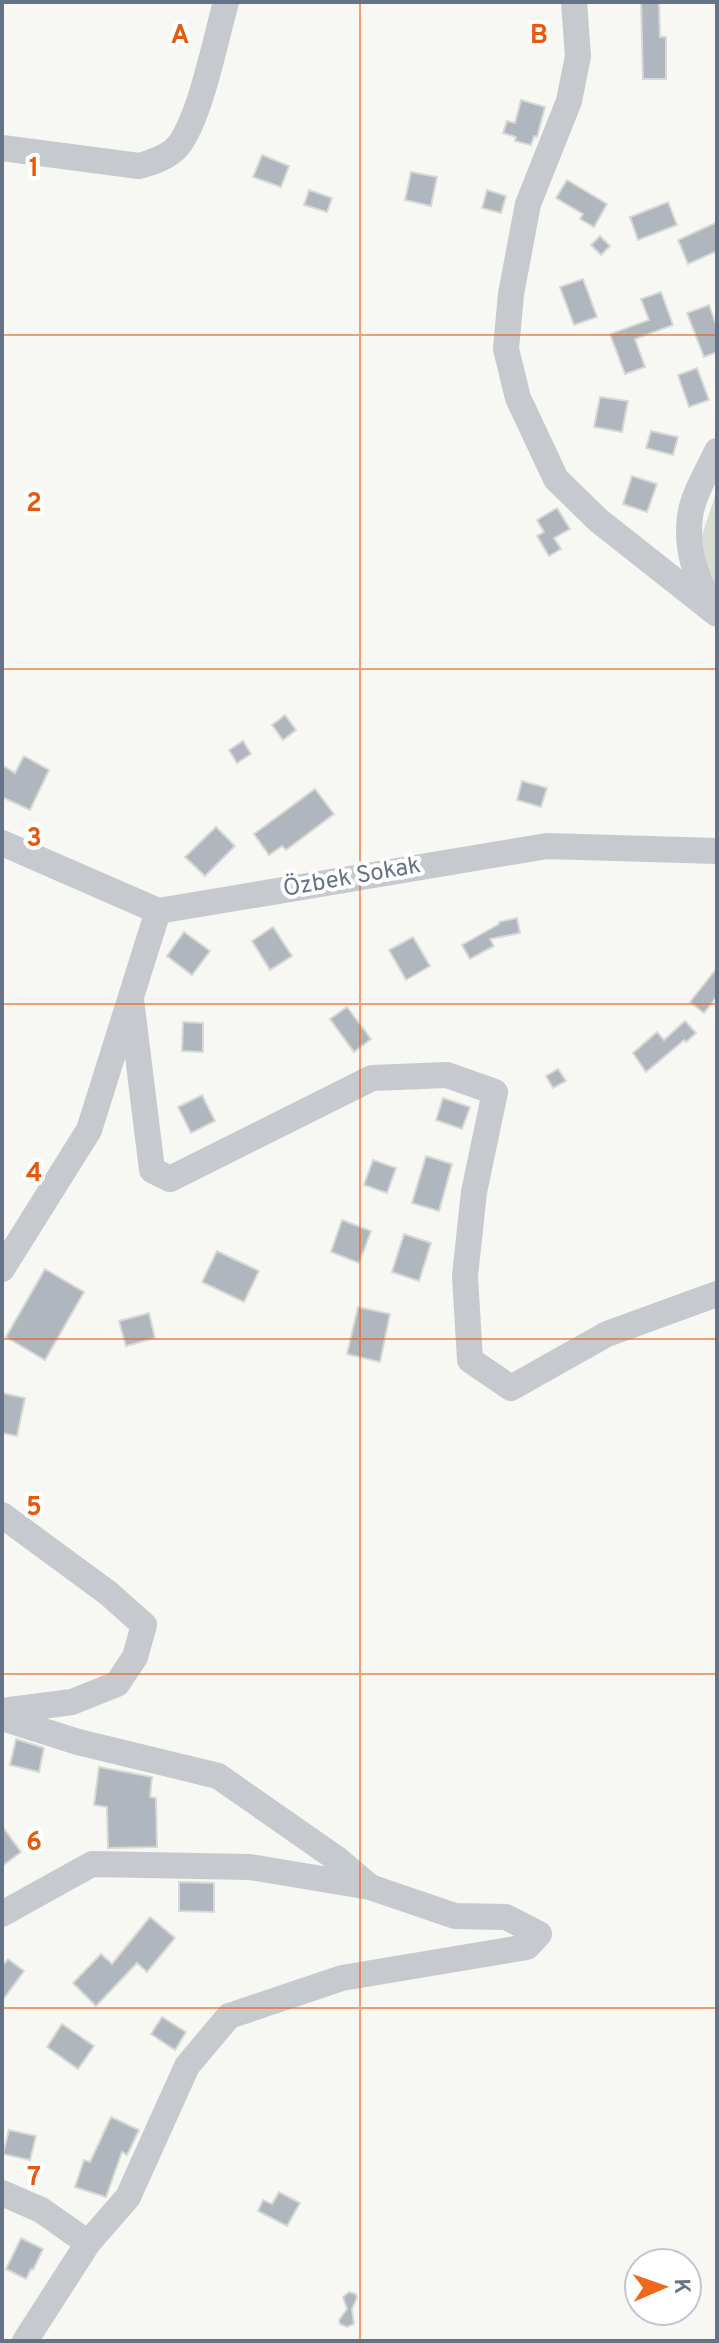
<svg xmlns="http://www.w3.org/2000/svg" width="719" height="2343" font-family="Overpass,sans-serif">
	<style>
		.green { fill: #d7dfd4 }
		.building { fill: #afb6bd; stroke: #d8d9d6; stroke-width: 2 }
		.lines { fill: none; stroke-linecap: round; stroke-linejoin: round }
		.minor { stroke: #c6c9cd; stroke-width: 26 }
		.grid { fill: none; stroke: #e8590c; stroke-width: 2; stroke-opacity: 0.55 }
		.labels { text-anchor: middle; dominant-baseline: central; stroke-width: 8; stroke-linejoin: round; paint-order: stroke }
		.street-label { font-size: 24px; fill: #647387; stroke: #fff }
		.grid-label { font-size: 26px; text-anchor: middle; font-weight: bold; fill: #e8590c; stroke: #fff; stroke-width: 8; stroke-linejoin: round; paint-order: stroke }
	</style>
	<rect width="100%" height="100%" fill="#f7f7f3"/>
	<path class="green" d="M717,490V598L713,595L701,538Z"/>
	<g class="building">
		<path d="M641,2H659L660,37H666V79H643Z"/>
		<path d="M521,100L545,107L537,137L534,136L531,145L515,141L516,137L503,133L507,121L515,123Z"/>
		<path d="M262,155L289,166L281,187L253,177Z"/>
		<path d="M411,172L437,177L431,206L405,200Z"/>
		<path d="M567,180L607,204L594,227L580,219L583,214L556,198Z"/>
		<path d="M309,190L332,198L327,212L304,205Z"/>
		<path d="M487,190L506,196L501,213L482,208Z"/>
		<path d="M668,202L677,225L638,240L630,217Z"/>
		<path d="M717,222V251L688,264L678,240Z"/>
		<path d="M600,236L610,246L601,255L591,245Z"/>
		<path d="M583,279L597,317L574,325L560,287Z"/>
		<path d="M661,292L673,325L635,339L645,367L625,374L610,334L649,320L641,299Z"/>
		<path d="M709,305L717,327V352L704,357L687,313Z"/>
		<path d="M697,368L709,400L689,407L678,375Z"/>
		<path d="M600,397L628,401L622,432L594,427Z"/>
		<path d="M651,431L678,437L673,455L646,448Z"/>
		<path d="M632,476L657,484L647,512L623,504Z"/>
		<path d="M557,508L570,529L554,538L561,549L549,556L537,536L544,532L537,520Z"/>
		<path d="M285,715L296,730L283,740L272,725Z"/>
		<path d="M243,741L251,754L237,763L229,750Z"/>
		<path d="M24,756L49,770L30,810L2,797V765L15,773Z"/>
		<path d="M522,781L547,788L541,807L517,800Z"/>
		<path d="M315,789L334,814L286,850L282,846L269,855L254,834Z"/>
		<path d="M216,827L235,846L205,876L185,857Z"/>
		<path d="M517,918L520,933L490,939L494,946L470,959L462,945L499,924V922Z"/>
		<path d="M273,927L292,956L270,970L252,941Z"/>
		<path d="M184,932L210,951L192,975L167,956Z"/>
		<path d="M413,937L430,966L406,980L389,950Z"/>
		<path d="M717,968V996L704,1013L690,1002Z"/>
		<path d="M347,1007L371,1039L354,1052L330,1019Z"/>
		<path d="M685,1021L696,1033L686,1042L684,1040L646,1072L633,1053L657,1032L664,1040Z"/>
		<path d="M183,1022L203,1023V1052L182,1051Z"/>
		<path d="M558,1069L566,1081L553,1088L546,1076Z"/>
		<path d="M202,1095L215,1121L191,1133L178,1107Z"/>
		<path d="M443,1098L470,1107L462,1129L436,1120Z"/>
		<path d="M426,1156L452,1164L439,1211L412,1203Z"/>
		<path d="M373,1160L396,1168L387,1193L364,1185Z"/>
		<path d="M342,1220L371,1231L359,1263L331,1252Z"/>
		<path d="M404,1234L431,1243L419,1281L392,1272Z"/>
		<path d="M217,1251L259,1271L244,1302L202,1282Z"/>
		<path d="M45,1269L84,1292L45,1360L6,1337Z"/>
		<path d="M358,1307L390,1314L380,1362L347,1354Z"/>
		<path d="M149,1313L155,1338L126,1346L119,1321Z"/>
		<path d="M2,1393L25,1398L17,1436L2,1433Z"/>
		<path d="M16,1739L44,1748L39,1772L10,1765Z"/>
		<path d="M99,1767L152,1777L150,1797L156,1798L157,1847L108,1848L107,1807L94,1805Z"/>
		<path d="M2,1826L21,1852L2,1866Z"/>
		<path d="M179,1882L214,1883V1912L179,1911Z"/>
		<path d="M150,1917L175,1938L147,1972L137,1963L96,2006L73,1983L101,1954L112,1964Z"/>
		<path d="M8,1959L24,1971L2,2001V1966Z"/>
		<path d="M162,2017L186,2032L175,2050L151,2034Z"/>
		<path d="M62,2024L94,2046L78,2069L47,2047Z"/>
		<path d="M111,2117L139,2130L127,2155L122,2152L106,2197L75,2187L84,2160L90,2162Z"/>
		<path d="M9,2130L36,2136L30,2160L3,2154Z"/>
		<path d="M279,2192L300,2203L287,2226L258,2211L263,2200L272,2204Z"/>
		<path d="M21,2238L43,2249L33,2270L31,2269L26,2279L6,2269Z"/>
		<path d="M349,2292L356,2294L357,2298L352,2309L354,2324L347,2327L340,2324L339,2320L347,2309L343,2297Z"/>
	</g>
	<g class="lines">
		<g class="minor">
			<path d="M574,2L578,56L569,101L528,204L511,294L506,349L518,398L556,479L598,520L717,614"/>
			<path d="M2,148L139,166C153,162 169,157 178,146C200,119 216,38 226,2"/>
			<path d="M711,603C695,578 686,547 690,517C692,497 708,470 717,451"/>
			<path d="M2,843L158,911L547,846L717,851"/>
			<path d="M131,999L152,1170L170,1179L372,1078L447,1075L495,1092L474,1192L465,1276L470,1360L511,1388L607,1334L717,1294"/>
			<path d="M2,1269L89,1130L158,911"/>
			<path d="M2,1515L108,1593L144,1625L135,1657L117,1684L72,1702L2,1711"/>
			<path d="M2,1718L78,1742L218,1776L337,1859L370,1887"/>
			<path d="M2,1914L92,1864L250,1867L370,1887L455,1916L506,1917L539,1934L527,1947L342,1978L229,2016L187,2066L128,2197L88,2243"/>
			<path d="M2,2193L41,2210L88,2243L25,2341"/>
		</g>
	</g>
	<path class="grid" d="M360,2V2341M2,335H717M2,669H717M2,1004H717M2,1339H717M2,1674H717M2,2008H717"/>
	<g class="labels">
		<g class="street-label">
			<text transform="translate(352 878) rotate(-10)">Özbek Sokak</text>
		</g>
	</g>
	<g class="grid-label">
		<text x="180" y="43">A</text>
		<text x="539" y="43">B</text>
		<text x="34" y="176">1</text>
		<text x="34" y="511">2</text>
		<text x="34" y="846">3</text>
		<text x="34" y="1181">4</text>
		<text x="34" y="1515">5</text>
		<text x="34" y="1850">6</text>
		<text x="34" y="2185">7</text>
	</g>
	<rect width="719" height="2343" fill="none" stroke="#647387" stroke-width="8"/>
	<g transform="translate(663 2287) rotate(88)"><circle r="38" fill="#ffffff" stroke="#c1c7cf" stroke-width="2"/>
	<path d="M0-6L14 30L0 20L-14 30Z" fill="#f0681a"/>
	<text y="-12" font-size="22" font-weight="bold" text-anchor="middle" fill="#647387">K</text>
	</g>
</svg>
